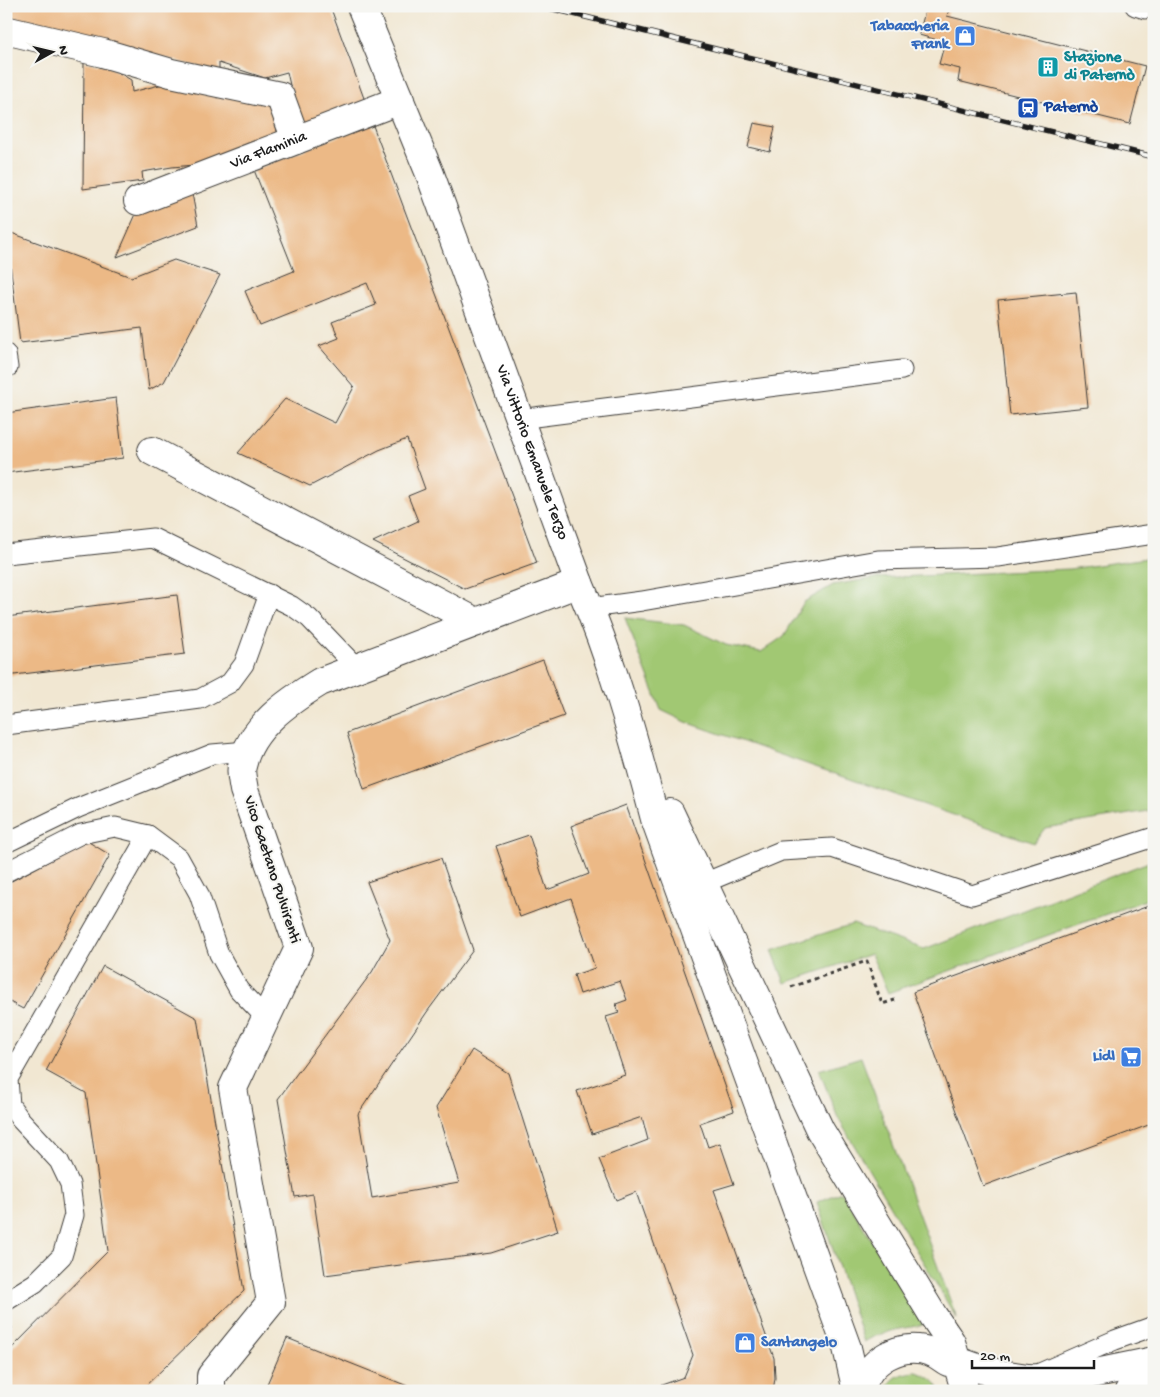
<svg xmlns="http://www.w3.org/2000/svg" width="1160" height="1397" font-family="'Gochi Hand',sans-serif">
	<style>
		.green { fill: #a1c873; stroke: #5e7248 }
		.building { fill: #ecb986 }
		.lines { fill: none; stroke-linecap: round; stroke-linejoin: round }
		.lane-casing { stroke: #3c3a37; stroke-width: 21 }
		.street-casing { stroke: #3c3a37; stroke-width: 30 }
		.secondary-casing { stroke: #3c3a37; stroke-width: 30 }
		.path { stroke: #3c3a37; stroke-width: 3; stroke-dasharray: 4 4; stroke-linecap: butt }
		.lane { stroke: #fff; stroke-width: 19 }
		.street { stroke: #fff; stroke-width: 28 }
		.secondary { stroke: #fff; stroke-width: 28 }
		.rail-casing { stroke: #1c1c1c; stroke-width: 5.5 }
		.rail { stroke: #f6f6f2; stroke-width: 4; stroke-dasharray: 11; stroke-linecap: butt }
		.labels { text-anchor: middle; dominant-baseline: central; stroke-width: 4; stroke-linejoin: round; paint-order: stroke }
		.shop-label { font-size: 16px; font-weight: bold; fill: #366cbe; stroke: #f6f6f2; text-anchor: end }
		.culture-label { font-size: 16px; font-weight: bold; fill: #0d838f; stroke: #f6f6f2; text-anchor: start }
		.transit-label { font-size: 16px; font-weight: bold; fill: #164399; stroke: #f6f6f2; text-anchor: start }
		.street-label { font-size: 16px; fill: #1c1c1c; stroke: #f6f6f2 }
	</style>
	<rect width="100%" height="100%" fill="#f6f6f2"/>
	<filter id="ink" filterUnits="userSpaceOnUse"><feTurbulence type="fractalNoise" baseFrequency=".02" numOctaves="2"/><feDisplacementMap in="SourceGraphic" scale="10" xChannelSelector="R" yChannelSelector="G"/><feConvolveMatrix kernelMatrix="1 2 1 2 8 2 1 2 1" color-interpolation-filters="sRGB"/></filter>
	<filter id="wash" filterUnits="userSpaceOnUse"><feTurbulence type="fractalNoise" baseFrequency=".0096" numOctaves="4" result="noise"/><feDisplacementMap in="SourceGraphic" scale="20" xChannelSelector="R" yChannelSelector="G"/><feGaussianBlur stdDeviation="1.12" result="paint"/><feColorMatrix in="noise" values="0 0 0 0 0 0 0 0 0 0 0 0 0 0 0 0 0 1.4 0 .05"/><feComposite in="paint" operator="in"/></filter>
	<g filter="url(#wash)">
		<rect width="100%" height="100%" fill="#f1e7d2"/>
		<g class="green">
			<path d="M1154,557V810L1045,828L1034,843L686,722L661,710L625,618L684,625L726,645L761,652L784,636L804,602L833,585L876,578L1069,569Z"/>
			<path d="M1154,860V897L888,993L871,954L785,983L772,950L853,924L924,949Z"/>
			<path d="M861,1057L957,1319L838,1118L819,1070Z"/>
			<path d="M842,1192L923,1325C903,1328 882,1331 864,1342L817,1202Z"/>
			<path d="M917,1372C927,1376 936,1380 940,1391H885C893,1376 901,1373 917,1372Z"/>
		</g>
		<g id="blocks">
			<g class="building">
				<path d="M6,6H330L365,101L303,124L292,94L287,72L265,78L219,63V72L6,16Z"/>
				<path d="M911,6H950L947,16L1145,66L1130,124L958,81L960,69L939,64L945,42L919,35L925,11Z"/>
				<path d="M84,62L106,65L131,80L132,92L171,82L271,103L278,136L206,164L172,167L142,172L143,181L83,189Z"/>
				<path d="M372,123L537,563L465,589L373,542L418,521L408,496L425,489L407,439L379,450L310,486L238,453L285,399L335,423L354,387L319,346L339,338L332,322L376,305L367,283L260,326L245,291L294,271L254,170Z"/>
				<path d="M754,123L775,127L770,152L748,147Z"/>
				<path d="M192,193L198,226L117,257L136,214Z"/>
				<path d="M6,231L131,277L174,260L220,275L164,382L149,390L142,328L20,343Z"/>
				<path d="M1076,292L1088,407L1010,415L998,300Z"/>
				<path d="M116,398L123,458L6,473V413Z"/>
				<path d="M177,595L185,654L6,676V617Z"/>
				<path d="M543,660L564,716L364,789L347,733Z"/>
				<path d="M626,805L734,1111L700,1123L708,1147L720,1143L734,1184L714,1190L774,1358L775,1378L773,1391H645L684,1377L693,1355L636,1192L616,1200L599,1159L648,1140L642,1117L592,1134L577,1091L625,1075L606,1017L619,1013L616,1004L627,1000L620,981L580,994L574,975L595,968L571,898L520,917L496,846L529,835L547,890L589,874L571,826Z"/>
				<path d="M87,841L110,855L23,1009L6,1000V884Z"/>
				<path d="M441,858L473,950L427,1012L358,1114L372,1198L459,1183L436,1108L472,1050L508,1073L558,1231L491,1253L325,1275L313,1194L295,1197L278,1099L372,972L390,940L367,882Z"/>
				<path d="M1154,904V1123L983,1186L913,992Z"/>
				<path d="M103,966L197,1018L244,1291L140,1391H6V1354L108,1251L86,1093L46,1071Z"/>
				<path d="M6,1326L12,1327L7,1351H6Z"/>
				<path d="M287,1338L420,1391H264Z"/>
			</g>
		</g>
	</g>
	<g filter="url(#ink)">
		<use href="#blocks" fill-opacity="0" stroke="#3c3a37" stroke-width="1"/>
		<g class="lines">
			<g class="lane-casing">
				<g id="lane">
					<path d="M1135,6L1145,9V6"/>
					<path d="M6,354L8,367L6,368"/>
					<path d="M519,419L902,370"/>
					<path d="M6,554L153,538L292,606L309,618L357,668"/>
					<path d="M590,608L642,601L878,560L998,557L1154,534"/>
					<path d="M6,725L200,699L230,683L244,664L269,594"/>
					<path d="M6,843L78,808L212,754L247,751"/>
					<path d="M6,872L81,834L115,827L148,835L179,858L199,894L219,954L239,990L266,1018"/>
					<path d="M704,883L781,851L832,848L972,895L1154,837"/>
					<path d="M6,1301L35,1283L62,1256L74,1215L70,1184L59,1161L20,1119L10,1105L8,1079L148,835"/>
					<path d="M1033,1376L1115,1340L1154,1326"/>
				</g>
			</g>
			<g class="street-casing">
				<g id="street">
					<path d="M9,31L103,53L171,73L280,96L296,140"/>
					<path id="s1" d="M138,201L400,100"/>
					<path d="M152,451L476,622"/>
					<path d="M211,1391V1376L271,1302L233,1088L299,948L244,790C243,783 240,773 242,766C250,727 289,701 320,682L579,583"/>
				</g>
			</g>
			<g class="secondary-casing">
				<g id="secondary">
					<path id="s2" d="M361,6L430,174L579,583C612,659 634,739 655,819L847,1348L857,1391"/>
					<path d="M670,813L820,1130L934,1317L951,1342L963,1383"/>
					<path d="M932,1352L980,1369L1001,1374L1028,1378L1062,1380L1154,1361"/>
					<path d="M861,1391C867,1360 901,1341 931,1352C937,1354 943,1359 948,1362"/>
					<path d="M1129,1391L1154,1381"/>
				</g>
			</g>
			<path class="path" d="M791,987L867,961L882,1004L895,1000"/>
			<use href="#lane" class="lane"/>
			<use href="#street" class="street"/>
			<use href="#secondary" class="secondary"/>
			<g class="rail-casing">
				<path id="rail" d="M541,6L1154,157"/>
			</g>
			<use href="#rail" class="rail"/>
		</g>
	</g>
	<defs>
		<g id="shop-square" transform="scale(1.125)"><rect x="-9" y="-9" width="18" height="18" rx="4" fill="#3f7fe0" stroke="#f6f6f2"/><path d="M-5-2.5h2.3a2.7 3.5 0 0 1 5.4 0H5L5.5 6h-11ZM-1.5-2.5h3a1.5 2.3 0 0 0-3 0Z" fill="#fff"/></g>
		<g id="building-square" transform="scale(1.125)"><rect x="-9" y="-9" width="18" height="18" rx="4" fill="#0f9aa8" stroke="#f6f6f2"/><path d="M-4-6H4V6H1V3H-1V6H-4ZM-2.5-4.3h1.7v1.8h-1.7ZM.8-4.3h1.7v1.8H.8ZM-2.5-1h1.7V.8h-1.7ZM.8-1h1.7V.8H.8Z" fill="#fff"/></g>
		<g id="station-square" transform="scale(1.125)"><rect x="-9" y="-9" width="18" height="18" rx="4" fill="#1a4fb4" stroke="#f6f6f2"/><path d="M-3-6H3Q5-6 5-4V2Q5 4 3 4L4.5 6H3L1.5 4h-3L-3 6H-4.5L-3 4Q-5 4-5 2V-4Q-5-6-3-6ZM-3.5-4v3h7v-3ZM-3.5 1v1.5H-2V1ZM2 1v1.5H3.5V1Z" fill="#fff"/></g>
		<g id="supermarket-square" transform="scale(1.125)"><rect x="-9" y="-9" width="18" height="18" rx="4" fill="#3f7fe0" stroke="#f6f6f2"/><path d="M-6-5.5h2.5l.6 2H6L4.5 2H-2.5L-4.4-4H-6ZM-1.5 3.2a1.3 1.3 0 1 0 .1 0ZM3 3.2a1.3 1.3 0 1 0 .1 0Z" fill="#fff"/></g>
	</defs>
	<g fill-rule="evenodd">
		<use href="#shop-square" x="965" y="36"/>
		<use href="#building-square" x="1048" y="67"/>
		<use href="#station-square" x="1028" y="108"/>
		<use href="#supermarket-square" x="1131" y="1057"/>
		<use href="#shop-square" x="745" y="1343"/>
	</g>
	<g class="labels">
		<g class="shop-label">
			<text x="949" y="27">Tabaccheria<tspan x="949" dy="18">Frank</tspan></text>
			<text x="1115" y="1057">Lidl</text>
			<text x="761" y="1343" text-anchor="start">Santangelo</text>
		</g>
		<g class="culture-label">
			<text x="1064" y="58">Stazione<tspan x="1064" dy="18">di Paternò</tspan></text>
		</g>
		<g class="transit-label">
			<text x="1044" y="108">Paternò</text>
		</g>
		<g class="street-label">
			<text stroke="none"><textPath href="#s1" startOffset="140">Via Flaminia</textPath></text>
			<text stroke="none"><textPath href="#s2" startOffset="478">Via Vittorio Emanuele Terzo</textPath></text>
			<text transform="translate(271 870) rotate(72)">Vico Gaetano Pulvirenti</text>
		</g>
	</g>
	<rect width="1160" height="1397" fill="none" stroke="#f6f6f2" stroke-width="25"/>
	<g transform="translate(52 52) rotate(82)" stroke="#f6f6f2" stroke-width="4" paint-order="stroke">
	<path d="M0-4L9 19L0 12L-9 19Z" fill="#1c1c1c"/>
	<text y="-8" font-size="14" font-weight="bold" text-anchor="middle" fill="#1c1c1c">N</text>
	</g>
	<path d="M972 1360v8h122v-8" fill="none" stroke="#1c1c1c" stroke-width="2.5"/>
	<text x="980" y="1360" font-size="15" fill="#1c1c1c" stroke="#f6f6f2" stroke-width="4" paint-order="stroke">20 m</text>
</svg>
